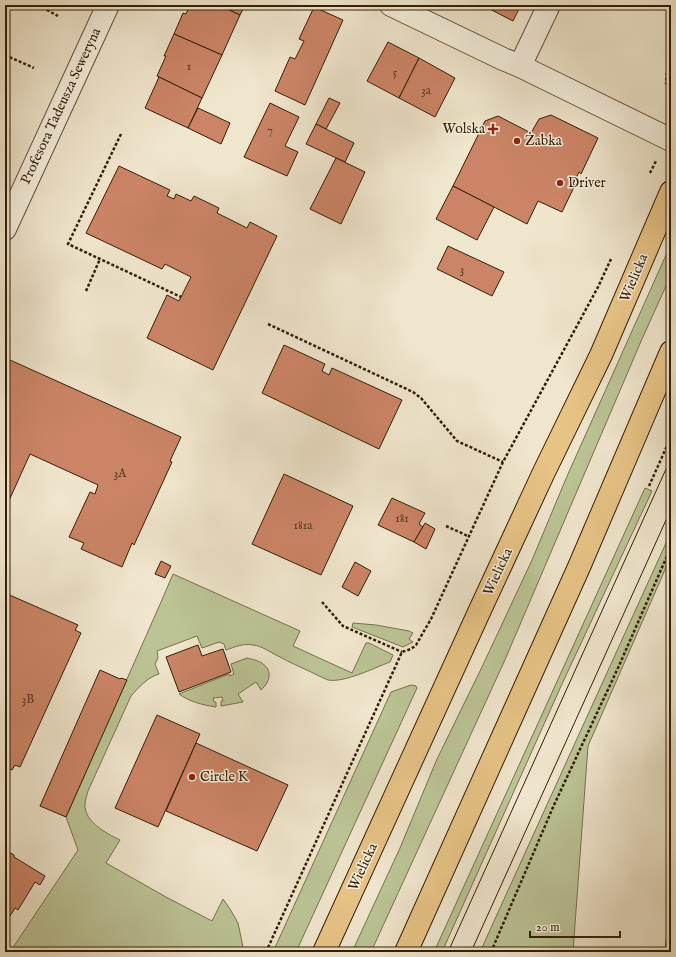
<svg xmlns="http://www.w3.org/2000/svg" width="676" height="957" font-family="'IM FELL English',serif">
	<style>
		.green { fill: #bcc496; stroke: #77714e }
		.building { fill: #cb8466; stroke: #321e05 }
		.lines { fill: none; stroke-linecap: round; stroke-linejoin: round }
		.minor-casing { stroke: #625037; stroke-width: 24 }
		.primary-casing { stroke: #321e05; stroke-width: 24 }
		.path { stroke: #321e05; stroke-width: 2.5; stroke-dasharray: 3 2; stroke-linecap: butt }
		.minor { stroke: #f5efde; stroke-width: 22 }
		.primary { stroke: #e8c386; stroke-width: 22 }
		.tram { stroke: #321e05; stroke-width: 1 }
		.poi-dot { fill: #8f2418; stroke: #f5efde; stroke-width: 1.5 }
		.labels { text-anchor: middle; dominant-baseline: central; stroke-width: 3; stroke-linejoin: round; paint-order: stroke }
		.number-label { font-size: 12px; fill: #58381d }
		.street-label { font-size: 14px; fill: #321e05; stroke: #f5efde }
		.poi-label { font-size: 14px; fill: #321e05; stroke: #f5efde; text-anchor: start }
	</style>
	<rect width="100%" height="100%" fill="#f0e6cd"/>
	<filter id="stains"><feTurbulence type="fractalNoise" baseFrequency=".005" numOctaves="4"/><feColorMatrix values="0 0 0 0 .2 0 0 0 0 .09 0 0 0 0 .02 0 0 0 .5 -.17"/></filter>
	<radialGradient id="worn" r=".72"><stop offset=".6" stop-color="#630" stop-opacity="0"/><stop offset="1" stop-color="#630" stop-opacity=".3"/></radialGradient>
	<g class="green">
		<path d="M671,244V275L642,339L504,662L371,952H352L400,848L437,759L481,669L532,560L568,474Z"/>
		<path d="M645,488L652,491L562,684L442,952H434Z"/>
		<path d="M671,532V556L588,746L573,952H480Z"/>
		<path d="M173,574L300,631L293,646L352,673L366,643H369L393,655L390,662C374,668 344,683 328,680C323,678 317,675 311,672C300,667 289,662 278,656C270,652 262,646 253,645C243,643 235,647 226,650L224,644L219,642L202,648L197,636L157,651L158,658L155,664L159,674C148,677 139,687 131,696L88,791C87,795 85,800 85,804C84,822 106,833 120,840L106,863L166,897L212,921L223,899L230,909L238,923L244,952H10L78,850L66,817L161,602Z"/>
		<path d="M353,623L376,625L409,631L413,633L409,639L413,642L403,647L352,627Z"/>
		<path d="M247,658C251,659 256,660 260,662C273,669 271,681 261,690L256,682L238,694L243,702L221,706V701H223L222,697L213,698L214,702H216V707C203,705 190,702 179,694L229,674L230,676L234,674L231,664Z"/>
		<path d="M411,685L416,686L417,688L296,952H273L391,692Z"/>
	</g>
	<g class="building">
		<path d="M190,5H219L240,15L222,55L174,34L183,13L186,14Z"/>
		<path d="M219,5H245L240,15Z"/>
		<path d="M482,5H521L513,21Z"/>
		<path d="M314,7L343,20L305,105L275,91L290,57L295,59L304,41L299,39Z"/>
		<path d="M174,34L222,55L202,98L157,76L166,56H164Z"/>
		<path d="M388,42L419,58L399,98L367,81Z"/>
		<path d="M419,58L455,78L435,117L399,98Z"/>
		<path d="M159,77L202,98L188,128L145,108Z"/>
		<path d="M329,98L340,103L326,129L316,124Z"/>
		<path d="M270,103L299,117L285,146L298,152L287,176L244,157Z"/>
		<path d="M198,108L230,123L221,144L188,128Z"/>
		<path d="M551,115L598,138L581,174L579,172L573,184L575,185L562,212L538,201L527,224L453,186L485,121L498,116L531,133L539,119Z"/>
		<path d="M316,124L354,143L345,162L306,144Z"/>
		<path d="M336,158L365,172L341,224L310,209Z"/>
		<path d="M119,166L170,190L167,196L174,199L176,194L191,201L194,196L219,208L217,213L247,228L250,222L277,236L213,370L147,338L167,295L179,301L191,277L165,264L162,269L86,233Z"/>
		<path d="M453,186L494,207L477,240L436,219Z"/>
		<path d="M448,246L504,272L492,296L437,269Z"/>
		<path d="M284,345L325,364L322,371L329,375L332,368L402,400L379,449L262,393Z"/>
		<path d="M10,360L181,437L170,461L172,462L134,545L132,543L122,567L81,549L84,543L69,537L90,492L95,494L98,485L30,454L7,505L5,504V372Z"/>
		<path d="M284,474L353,506L321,575L252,544Z"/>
		<path d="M392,498L425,513L419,524L423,527L414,542L378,525Z"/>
		<path d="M425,523L435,529L426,549L414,542Z"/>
		<path d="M161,561L171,566L165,578L155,574Z"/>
		<path d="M355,562L371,571L358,596L342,587Z"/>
		<path d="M5,593L78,625L75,630L81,633L20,767L15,765L12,770L5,767Z"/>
		<path d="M198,645L202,656L223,649L231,672L179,692L166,657Z"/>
		<path d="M100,670L120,679L121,678L127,680L66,817L40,806Z"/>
		<path d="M157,715L200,734L158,827L115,808Z"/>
		<path d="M196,743L288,785L257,851L166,811Z"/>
		<path d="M5,850L14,855V857L45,876L40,885L35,882L18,910L15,908L5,924Z"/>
		<path d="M669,915L671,916V952H665Z"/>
	</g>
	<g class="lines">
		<g class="minor-casing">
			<g id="minor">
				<path d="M391,5L503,59L520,66L671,140"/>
				<path d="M520,66L549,5"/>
				<path d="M5,229L108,5"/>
			</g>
		</g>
		<g class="primary-casing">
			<g id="primary">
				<path d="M324,952L480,610L544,472L601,355L671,192"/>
				<path d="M406,952L579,567L671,352"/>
			</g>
		</g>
		<g class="path">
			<path d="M38,5L58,16"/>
			<path d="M671,43L669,50L666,83L671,90"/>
			<path d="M5,55L34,68"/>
			<path d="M5,120L9,122"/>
			<path d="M121,134L68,244L181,297"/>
			<path d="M650,173L656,161"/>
			<path d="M86,291L100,259"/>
			<path d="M268,324L413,392L421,398L457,441L503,462"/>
			<path d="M649,486L671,437"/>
			<path d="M446,526L468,536"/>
			<path d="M322,602L343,626L402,652"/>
			<path d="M266,952L402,652L411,649L416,645L431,619L503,462L598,287L611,259"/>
			<path d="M491,952L554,805L618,668L671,547"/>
		</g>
		<use href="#minor" class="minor"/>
		<use href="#primary" class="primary"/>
		<g class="tram">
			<path d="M448,952L671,458"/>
			<path d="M471,952L671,509"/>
		</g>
	</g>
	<g class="poi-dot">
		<path d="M491 123h4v4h4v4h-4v4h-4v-4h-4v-4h4z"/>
		<circle cx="517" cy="141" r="4"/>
		<circle cx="560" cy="183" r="4"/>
		<circle cx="192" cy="777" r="4"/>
	</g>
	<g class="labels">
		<g class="number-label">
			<text x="189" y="66">1</text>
			<text x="395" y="72">5</text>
			<text x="426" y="90">3a</text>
			<text x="270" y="130">7</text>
			<text x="462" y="269">3</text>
			<text x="120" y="473">3A</text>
			<text x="402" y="518">181</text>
			<text x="303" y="525">181a</text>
			<text x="28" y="699">3B</text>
		</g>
		<g class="street-label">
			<text transform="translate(61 106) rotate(-65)">Profesora Tadeusza Seweryna</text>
			<text transform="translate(634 278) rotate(-67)">Wielicka</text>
			<text transform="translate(498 572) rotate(-65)">Wielicka</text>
			<text transform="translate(363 867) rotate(-65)">Wielicka</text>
		</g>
		<g class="poi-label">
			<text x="485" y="129" text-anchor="end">Wolska</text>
			<text x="525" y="141">Żabka</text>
			<text x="568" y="183">Driver</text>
			<text x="200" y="777">Circle K</text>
		</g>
	</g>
	<rect width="676" height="957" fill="none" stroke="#f0e6cd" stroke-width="20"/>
	<rect x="6" y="6" width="664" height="945" fill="none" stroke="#321e05" stroke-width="2"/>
	<rect x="10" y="10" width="656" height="937" fill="none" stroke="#321e05"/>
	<path d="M530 931v6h90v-6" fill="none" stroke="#321e05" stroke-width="2"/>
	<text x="536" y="931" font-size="12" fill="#321e05" stroke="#f5efde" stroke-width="3" paint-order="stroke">20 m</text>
	<rect width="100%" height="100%" filter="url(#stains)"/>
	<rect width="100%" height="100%" fill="url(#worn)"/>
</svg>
